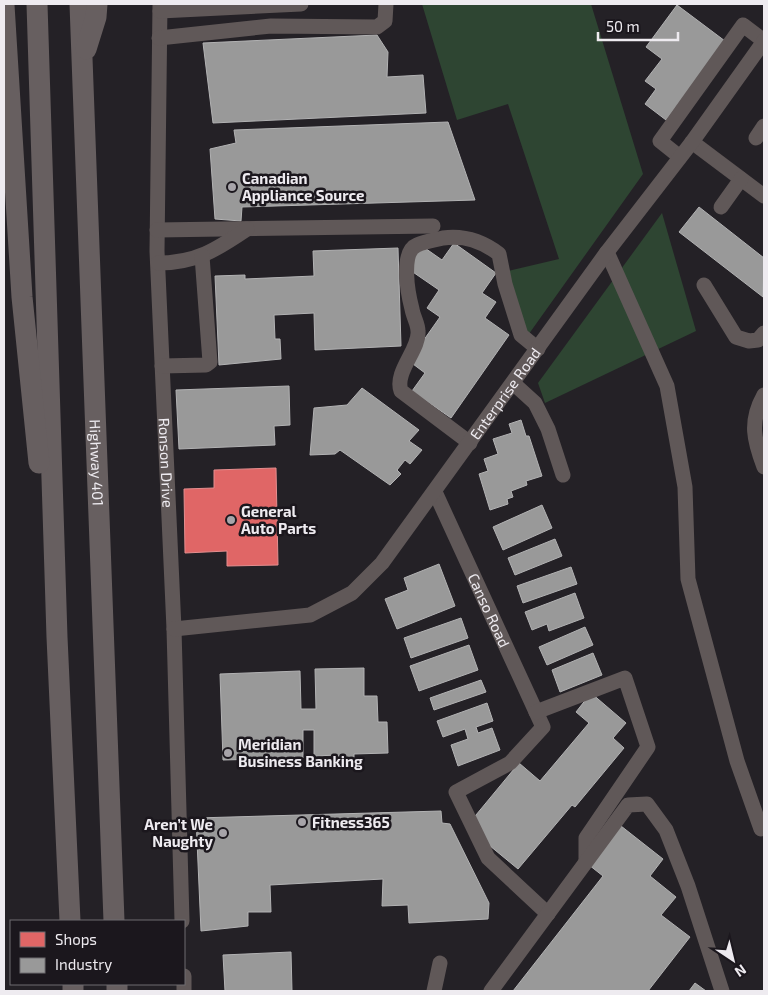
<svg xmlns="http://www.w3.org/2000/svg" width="768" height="995" font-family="'Exo 2',sans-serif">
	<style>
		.green { fill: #2e4532 }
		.shops { fill: #e06666; stroke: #e48e8f }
		.industry { fill: #999; stroke: #b2b2b3 }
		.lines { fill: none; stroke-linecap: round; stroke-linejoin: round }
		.minor { stroke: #605858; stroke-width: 15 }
		.highway { stroke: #675f60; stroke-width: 21 }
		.poi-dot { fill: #a7a4a9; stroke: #1b171d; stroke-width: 2 }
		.labels { text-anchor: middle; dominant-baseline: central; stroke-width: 5; stroke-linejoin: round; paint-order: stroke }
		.poi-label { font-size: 15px; font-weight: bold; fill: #eeebf0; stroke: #1b171d; text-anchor: start }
		.street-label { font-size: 15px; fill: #eeebf0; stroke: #1b171d }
	</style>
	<rect width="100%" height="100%" fill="#242126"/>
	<g class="green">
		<path d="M422,4H591L643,174L526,338L504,272L559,259L508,104L457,120Z"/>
		<path d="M662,213L696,331L545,403L538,383Z"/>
	</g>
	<path class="shops" d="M276,468L278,565L227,566V551L185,553L184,489L214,488V470Z"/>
	<g class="industry">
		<path d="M677,5L725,41L666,120L645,104L656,89L645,81L662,59L646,47Z"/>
		<path d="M377,35L388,52L387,77L423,75L426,113L213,123L203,43Z"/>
		<path d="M448,122L475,200L242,207L241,221L215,219L210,149L236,143L234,130Z"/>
		<path d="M699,207L764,258L763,297L679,232Z"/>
		<path d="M454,243L496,273L482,293L496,302L485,318L509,335L451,418L412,391L425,373L409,361L440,317L427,308L439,290L407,268L422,246L442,260Z"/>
		<path d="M398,248L401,346L315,350L314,313L274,315L275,339H280L281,359L219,365L215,276L245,275V279L314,276L313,251Z"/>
		<path d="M289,386L290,425L274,426L275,445L179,449L176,390Z"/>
		<path d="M362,388L419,430L409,441L422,450L410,464L405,460L397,470L401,474L390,485L340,450L335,454L310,455L314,408L347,405Z"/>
		<path d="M521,420L526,436H529L542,476L526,481L527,485L511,491L513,497L507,499L508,504L490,510L479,474L488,471L484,459L498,454L493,439L512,433L509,424Z"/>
		<path d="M542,505L552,528L503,550L493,527Z"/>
		<path d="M555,539L562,556L515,575L508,558Z"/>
		<path d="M439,564L455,606L397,629L385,599L408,590L404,578Z"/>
		<path d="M571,567L577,584L523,603L517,586Z"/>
		<path d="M575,593L584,618L549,631L547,624L532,630L525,612Z"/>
		<path d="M461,618L468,638L411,658L404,638Z"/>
		<path d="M585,627L593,645L547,665L539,647Z"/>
		<path d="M469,645L478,670L419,691L410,666Z"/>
		<path d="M593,653L602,675L560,692L552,670Z"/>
		<path d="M364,668V696H377L378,722H387L388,753L354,754V762H338V755L314,756V730H303V758L223,760L220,674L300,671L301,709H316L315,669Z"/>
		<path d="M481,680L486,692L434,710L430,698Z"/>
		<path d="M591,693L626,723L613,738L624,748L575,807L572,805L518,869L478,836L483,831L471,821L519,763L540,781L589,723L576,712Z"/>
		<path d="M487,703L493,721L476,727L478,733L492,728L500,750L458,766L451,745L468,739L465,729L443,737L437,721Z"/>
		<path d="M441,811L442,823L450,824L489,903L488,919L409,923L408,905L382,906L383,879L270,885L271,912H248V926L201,931L196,818Z"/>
		<path d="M621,826L663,859L650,876L676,897L661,915L690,937L648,991H513L603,876L589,865Z"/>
		<path d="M291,952L292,991H225L223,955Z"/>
		<path d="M695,983L706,991H689Z"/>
	</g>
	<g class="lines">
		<g class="minor">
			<path id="s1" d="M160,4L157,251L174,629L182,921"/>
			<path d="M160,11L301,4"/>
			<path d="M159,38L271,26L377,27L385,21L386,4"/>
			<path d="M756,138L764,126"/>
			<path d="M692,142L764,196"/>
			<path d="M680,157L660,141L743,25L764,41"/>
			<path d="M721,207L741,179"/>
			<path d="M157,230L433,226"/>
			<path d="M607,252L667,386L685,487L688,579L737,761L761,829"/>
			<path d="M158,263C196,263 216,250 247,229"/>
			<path d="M704,285L736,337L749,341L758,340L764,333"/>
			<path d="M162,366L206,365L210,362L202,256"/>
			<path d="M513,383L535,403L548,429L563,475"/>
			<path d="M764,395C749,422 754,440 764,467"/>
			<path d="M470,443L401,391C394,372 420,349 418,331C418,324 413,316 412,309C408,294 400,252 417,245C425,241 435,240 443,238C465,235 482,241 499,254L505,284L521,335L538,349"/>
			<path id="s2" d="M435,492L543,727L510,763L456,792L488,858L548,914"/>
			<path id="s3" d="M174,629L310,615L352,593L382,563L607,252L692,142L764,41"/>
			<path d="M536,712L625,678L648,747L586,838V860"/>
			<path d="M184,976V991"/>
			<path d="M434,991L440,963"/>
			<path d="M491,991L628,805L647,804L666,830L688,886L722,991"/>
		</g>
		<g class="highway">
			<path d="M37,4L57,637L70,921"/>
			<path id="s4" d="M80,4L114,921"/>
			<path d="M4,5L22,297L39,463"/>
			<path d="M86,49L96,17L97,4"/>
			<path d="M73,984V991"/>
			<path d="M117,984V991"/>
		</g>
	</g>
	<g class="poi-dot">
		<circle cx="232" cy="187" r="5"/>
		<circle cx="231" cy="520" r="5"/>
		<circle cx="228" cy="753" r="5"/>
		<circle cx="302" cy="822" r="5"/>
		<circle cx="223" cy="833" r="5"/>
	</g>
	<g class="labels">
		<g class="poi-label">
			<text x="242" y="178">Canadian<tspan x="242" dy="17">Appliance Source</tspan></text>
			<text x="241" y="511">General<tspan x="241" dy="17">Auto Parts</tspan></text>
			<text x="238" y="744">Meridian<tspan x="238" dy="17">Business Banking</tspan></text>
			<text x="312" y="822">Fitness365</text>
			<text x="213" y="824" text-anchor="end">Aren’t We<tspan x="213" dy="17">Naughty</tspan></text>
		</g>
		<g class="street-label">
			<text stroke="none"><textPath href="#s3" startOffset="436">Enterprise Road</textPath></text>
			<text stroke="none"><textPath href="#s4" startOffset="459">Highway 401</textPath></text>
			<text stroke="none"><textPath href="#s1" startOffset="459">Ronson Drive</textPath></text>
			<text stroke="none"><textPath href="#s2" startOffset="130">Canso Road</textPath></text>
		</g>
	</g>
	<rect width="768" height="995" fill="none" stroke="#eeebf0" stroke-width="10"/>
	<rect x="10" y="920" width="175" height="65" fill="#1b171d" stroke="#6f6c71"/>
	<rect x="20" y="932" width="25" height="15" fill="#e06666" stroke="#6f6c71"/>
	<text x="55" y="945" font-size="15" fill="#eeebf0">Shops</text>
	<rect x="20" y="958" width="25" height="15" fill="#999999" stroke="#6f6c71"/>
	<text x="55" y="970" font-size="15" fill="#eeebf0">Industry</text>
	<g transform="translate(733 960) rotate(145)" stroke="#1b171d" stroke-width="4" paint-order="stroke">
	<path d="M0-4L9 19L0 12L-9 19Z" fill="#eeebf0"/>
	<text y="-8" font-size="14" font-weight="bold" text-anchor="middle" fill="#eeebf0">N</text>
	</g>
	<path d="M598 32v8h80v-8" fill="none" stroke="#eeebf0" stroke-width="2.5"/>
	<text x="606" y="32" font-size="15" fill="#eeebf0" stroke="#1b171d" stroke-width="4" paint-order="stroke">50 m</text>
</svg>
